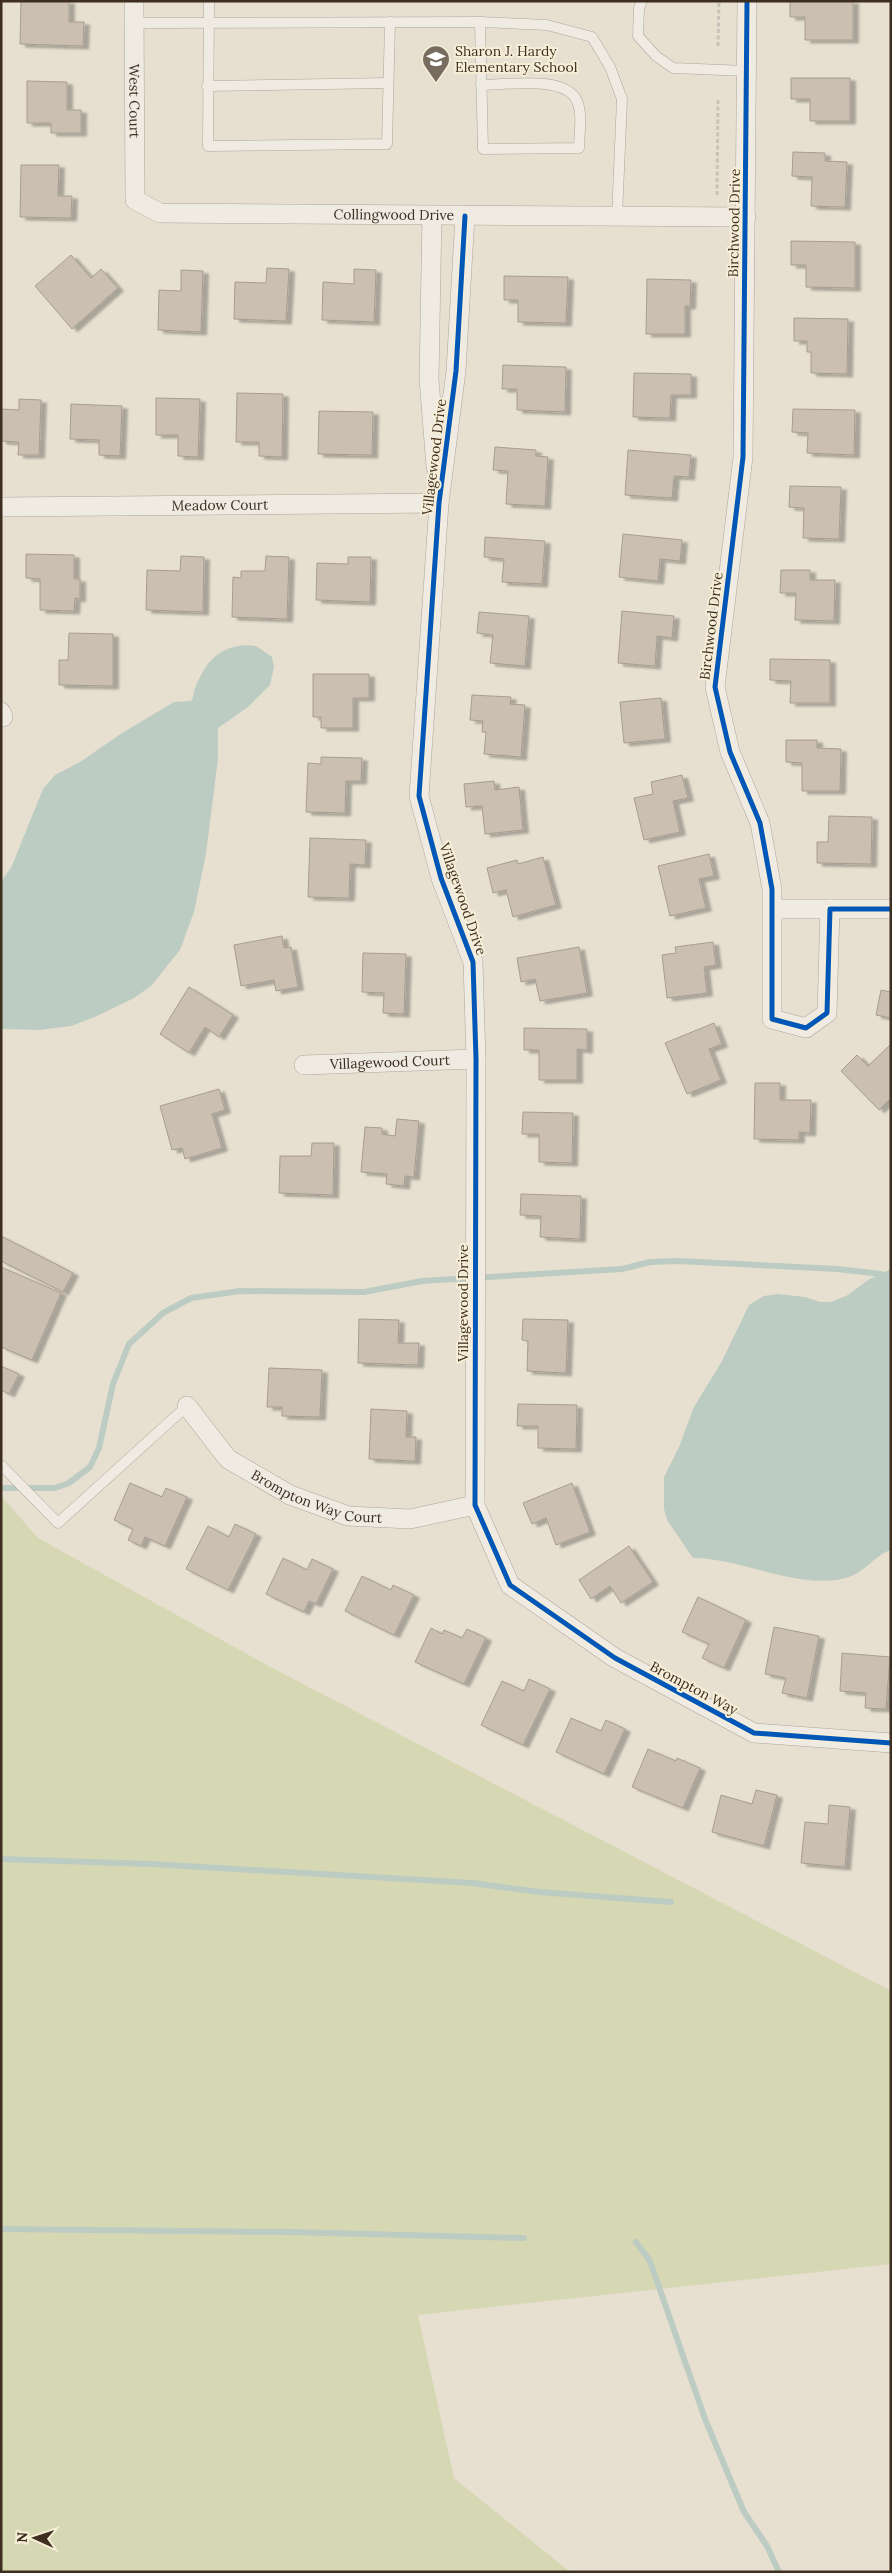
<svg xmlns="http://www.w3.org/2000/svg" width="892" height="2573" font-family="Lora,serif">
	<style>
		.green { fill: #d6d7b3 }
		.water { fill: #bcccc2 }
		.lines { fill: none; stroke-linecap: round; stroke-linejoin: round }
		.stream { stroke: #bcccc2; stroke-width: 6 }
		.building { fill: #cbbfb2; stroke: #a89c90; filter: url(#shadow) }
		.service-casing { stroke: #ada599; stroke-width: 11 }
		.minor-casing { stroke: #ada599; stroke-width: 20 }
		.path { stroke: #c8c2b9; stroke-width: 3; stroke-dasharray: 4 2.5; stroke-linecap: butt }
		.service { stroke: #efebe3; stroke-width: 10 }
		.minor { stroke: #efebe3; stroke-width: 19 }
		.cycleway-casing { stroke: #f7eed8; stroke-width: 8 }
		.cycleway { stroke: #0057b8; stroke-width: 5 }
		.labels { text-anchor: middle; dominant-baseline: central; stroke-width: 4; stroke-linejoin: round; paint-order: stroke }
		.poi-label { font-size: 14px; fill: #3d2e20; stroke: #f7eed8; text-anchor: start }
		.street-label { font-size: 14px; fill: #3d2e20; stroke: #f7eed8 }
	</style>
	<defs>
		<filter id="shadow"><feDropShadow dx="5.5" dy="3" stdDeviation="1" flood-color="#0004"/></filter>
	</defs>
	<rect width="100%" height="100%" fill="#e7e0d1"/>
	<path class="green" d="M1,1496L38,1538L263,1663L891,1991V2264L418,2315L454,2478L570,2572H1Z"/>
	<g class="water">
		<path d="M245,645L256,646L272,657L274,667L270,685L248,707L218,728V759L206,854L194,912L180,950L151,986L134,998L95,1017L71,1026L39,1030L1,1029V881L11,868L43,789L55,775L80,762L122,733L174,702L191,701C194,697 193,692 196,686C206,662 217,648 245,645Z"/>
		<path d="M891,1269V1550C875,1555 866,1571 849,1577C801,1592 743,1558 693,1558L667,1520L664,1509V1477L679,1447L694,1407L722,1361L749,1305L764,1296L778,1294L805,1297L820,1302H831L848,1295L868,1280Z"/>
	</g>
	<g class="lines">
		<g class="stream">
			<path d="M1,1488H55L69,1483L90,1467L99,1448L113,1384L129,1344L163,1313L191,1298L240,1291L364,1292L422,1281L622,1269L650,1262L678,1261L837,1269L881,1274"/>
			<path d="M1,1859L151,1864L472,1883L539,1892L671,1902"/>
			<path d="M1,2229L290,2232L524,2238"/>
			<path d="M636,2242L650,2261L705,2419L744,2512L767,2546L779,2572"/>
		</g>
	</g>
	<g class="building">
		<path d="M21,1H69V22H84L83,46L20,44Z"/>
		<path d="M790,1H853V40H805V17H790Z"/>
		<path d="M791,78H850V121H810V99H791Z"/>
		<path d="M27,81L67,82V110H81V133H51V123H27Z"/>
		<path d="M793,152L825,153V161L847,162L845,207L811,206L812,177L792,176Z"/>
		<path d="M21,165H59L58,196H72L71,218L20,217Z"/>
		<path d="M791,241L855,242V288L806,287V265H791Z"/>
		<path d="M71,255L91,278L101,269L118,288L72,329L35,286Z"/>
		<path d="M267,268L289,269L286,321L234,319L235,282L266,283Z"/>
		<path d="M354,269L376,270L374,322L322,320L323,282L354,284Z"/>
		<path d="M181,270L203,271L201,332L158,330L159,290L181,291Z"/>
		<path d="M504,276L568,277L566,323L518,322V300H504Z"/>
		<path d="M647,279L691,280L690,306H685V334H646Z"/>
		<path d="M794,318L848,319L847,374L811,373V352H807V341H794Z"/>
		<path d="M503,365L566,367L565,412L517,410V389H502Z"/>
		<path d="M634,373L691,374V395H671L670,418L633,417Z"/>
		<path d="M237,393L283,394L282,457L259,456V442H236Z"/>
		<path d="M156,398L200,399L198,457L178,456V435H156Z"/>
		<path d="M19,399L41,400L39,455H18L19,442L1,441V409L19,410Z"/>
		<path d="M71,404L122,406L120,456L99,455V440L70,439Z"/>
		<path d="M793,409L855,410L854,455L807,453L808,433L792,432Z"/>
		<path d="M319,411L373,412L372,455L318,454Z"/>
		<path d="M495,447L536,450V456L548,457L545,506L506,504L508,471L493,470Z"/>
		<path d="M628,450L691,455L689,477L674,476L672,498L625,495Z"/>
		<path d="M790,486L841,487L839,539L803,538L804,508L789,507Z"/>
		<path d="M623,534L682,540L680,561L660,559L658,581L619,577Z"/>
		<path d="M485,537L545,541L542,584L502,582L504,559L484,557Z"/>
		<path d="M26,554L74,555V579H80V599L75,598L74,611L40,610V579L26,578Z"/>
		<path d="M181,556L204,557L203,612L146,610L147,570L180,571Z"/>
		<path d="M266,556L289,557L287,619L232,617L233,577L241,578V571H265Z"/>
		<path d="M348,557H371L370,602L316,600L317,563L348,564Z"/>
		<path d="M781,570H810V580H835L834,621L795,620L796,593H780Z"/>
		<path d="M622,611L674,616L672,638L657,636L655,666L618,663Z"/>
		<path d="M479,612L529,616L525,666L490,663L493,635L477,633Z"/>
		<path d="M69,633L113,634V686L59,685V660H68Z"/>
		<path d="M770,659L830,660V703H790L791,681L770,680Z"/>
		<path d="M313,674H369V698H353V728H321V717H313Z"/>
		<path d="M472,695L511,697L510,704L525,705L521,757L484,754L486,732H482L483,721L470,720Z"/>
		<path d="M661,698L665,739L624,743L620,702Z"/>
		<path d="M786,740H817V748L841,749L840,791H802V763L786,762Z"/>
		<path d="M321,757L362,758L361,781H346L345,813L306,812L308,763L321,764Z"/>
		<path d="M682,775L688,798L673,801L680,832L644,840L634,798L653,794L651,782Z"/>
		<path d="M494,781L495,790L519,787L523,830L485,834L482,806L466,807L464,784Z"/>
		<path d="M829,816L872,817L871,864L817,863V842H828Z"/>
		<path d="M310,838L366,840L365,865L350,864L349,898L308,897Z"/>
		<path d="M709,854L714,876L699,879L706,908L670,916L658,866Z"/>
		<path d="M543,857L556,905L513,917L506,890L493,893L487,868L517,860L518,864Z"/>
		<path d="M282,936L284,948L291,947L298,987L276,991L274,980L241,986L234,945Z"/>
		<path d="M713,942L716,965L704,967L707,993L667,998L662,955L676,953L675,947Z"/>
		<path d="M579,947L587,993L540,1001L535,979L521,982L517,958Z"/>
		<path d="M363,953L406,954L404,1014L383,1013L384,993L362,992Z"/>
		<path d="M189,987L233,1015L219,1037L205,1027L189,1053L160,1034Z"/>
		<path d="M881,990L891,992V1018L876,1015Z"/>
		<path d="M714,1023L722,1044L709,1049L721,1080L687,1094L665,1043Z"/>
		<path d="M524,1028L587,1029V1050L577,1049V1080H539V1050H524Z"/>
		<path d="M891,1044V1098L879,1110L841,1071L857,1055L868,1066Z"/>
		<path d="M755,1083H780V1100H811L810,1133L799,1132V1140L754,1139Z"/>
		<path d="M219,1089L225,1110L212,1114L222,1148L185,1159L182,1148L172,1150L160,1106Z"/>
		<path d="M523,1112L573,1113L572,1163L539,1162V1134H522Z"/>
		<path d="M397,1119L419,1121L414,1177L405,1176L404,1186L386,1184L387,1174L361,1172L365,1127L382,1128V1134L395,1136Z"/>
		<path d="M312,1143H334L333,1195L279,1193L280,1156H311Z"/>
		<path d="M521,1194L581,1196L580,1239L540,1237L541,1216L520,1215Z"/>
		<path d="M1,1236L73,1273L63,1292L1,1261Z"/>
		<path d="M1,1267L61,1293L32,1360L1,1347Z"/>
		<path d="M359,1319L399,1320L398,1343H419L418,1365L358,1363Z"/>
		<path d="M523,1319L568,1320L566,1373L527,1371L528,1341L522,1340Z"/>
		<path d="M1,1366L19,1374L9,1394L1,1390Z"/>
		<path d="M269,1368L322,1370L320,1417L282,1416V1407H267Z"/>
		<path d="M518,1404L577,1405L576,1449L538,1448V1426H517Z"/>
		<path d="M371,1409L407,1411L406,1437H416L415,1461L369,1459Z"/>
		<path d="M130,1483L162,1497L166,1488L187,1497L165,1546L145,1537L141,1546L128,1540L133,1529L114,1520Z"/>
		<path d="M572,1483L590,1532L556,1545L546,1518L532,1524L523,1503Z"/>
		<path d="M235,1524L256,1534L228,1590L186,1569L208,1526L229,1537Z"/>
		<path d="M629,1546L653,1582L621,1603L610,1586L591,1599L579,1580Z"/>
		<path d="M283,1558L307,1570L312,1559L333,1569L316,1604L309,1601L304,1612L266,1594Z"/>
		<path d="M362,1576L391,1590L393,1585L414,1595L394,1635L345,1611Z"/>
		<path d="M698,1597L746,1620L724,1668L702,1658L709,1644L682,1632Z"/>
		<path d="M774,1627L819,1636L807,1698L782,1693L786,1678L765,1674Z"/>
		<path d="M431,1628L442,1634L444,1630L462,1638L467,1629L486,1638L464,1684L415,1662Z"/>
		<path d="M842,1653L890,1657L886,1709L865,1708L866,1693L840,1691Z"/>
		<path d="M529,1679L550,1689L523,1745L481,1725L502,1681L524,1691Z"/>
		<path d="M571,1718L601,1731L606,1720L625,1729L604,1774L556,1752Z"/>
		<path d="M648,1749L676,1761L677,1758L700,1768L683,1808L632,1787Z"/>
		<path d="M756,1790L777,1795L764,1846L712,1832L721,1795L752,1804Z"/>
		<path d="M829,1805L850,1807L845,1867L801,1863L805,1822L828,1824Z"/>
	</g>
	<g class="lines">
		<g class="service-casing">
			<g id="service">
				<path d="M209,1L208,146L387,144L390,22"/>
				<path d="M642,1L639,8L638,36L656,56L673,68L747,71"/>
				<path d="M480,22L483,149L579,148C579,133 583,115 577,101C566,75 505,85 481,85"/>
				<path d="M134,23L480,22L547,25L592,37L610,67L622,99L617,217"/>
				<path d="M207,86L388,83"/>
				<path d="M1,1465L58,1523L187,1406"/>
			</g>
		</g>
		<g class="minor-casing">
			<g id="minor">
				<path id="s1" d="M134,1L135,200L160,213L746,217"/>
				<path d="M747,1L743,457L715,687L730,752L760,823L772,889V1019L806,1028L827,1013L830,909H891"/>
				<path d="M432,215L429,379L436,467"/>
				<path d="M465,216L456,371L439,503L419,796L441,878L473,962L476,1059L475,1505L510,1585L615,1658L754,1733L891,1743"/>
				<path id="s2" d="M1,507L439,503"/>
				<path d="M1,712L3,717"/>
				<path d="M773,909H830"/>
				<path id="s3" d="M304,1065L476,1059"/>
				<path id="s4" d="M187,1406L228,1459L290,1495L348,1516L410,1519L475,1505"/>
			</g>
		</g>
		<g class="path">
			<path d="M718,46L719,1"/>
			<path d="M717,195L718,99"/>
		</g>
		<use href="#service" class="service"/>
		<use href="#minor" class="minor"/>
		<g class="cycleway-casing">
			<g id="cycleway">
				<path d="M747,1L743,457L715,687L730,752L760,823L772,889V1019L806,1028L827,1013L830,909H891"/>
				<path d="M465,216L456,371L439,503L419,796L441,878L473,962L476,1059L475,1505L510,1585L615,1658L754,1733L891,1743"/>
			</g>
		</g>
		<use href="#cycleway" class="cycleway"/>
	</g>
	<defs>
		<g id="school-pin" transform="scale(1.4375)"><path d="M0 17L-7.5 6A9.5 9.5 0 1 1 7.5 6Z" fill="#786c5e" stroke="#f7eed8"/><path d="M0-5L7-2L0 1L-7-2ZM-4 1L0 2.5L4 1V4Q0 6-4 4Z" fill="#fff"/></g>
	</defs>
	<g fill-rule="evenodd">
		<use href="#school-pin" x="436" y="59"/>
	</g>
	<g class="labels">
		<g class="poi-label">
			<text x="455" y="51">Sharon J. Hardy<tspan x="455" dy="16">Elementary School</tspan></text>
		</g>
		<g class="street-label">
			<text stroke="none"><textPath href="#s1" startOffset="100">West Court</textPath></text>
			<text stroke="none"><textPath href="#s1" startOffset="461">Collingwood Drive</textPath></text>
			<text transform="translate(734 223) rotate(-89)">Birchwood Drive</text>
			<text transform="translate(434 457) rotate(-83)">Villagewood Drive</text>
			<text stroke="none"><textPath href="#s2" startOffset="219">Meadow Court</textPath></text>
			<text transform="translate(711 626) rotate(-83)">Birchwood Drive</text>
			<text transform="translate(463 899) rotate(71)">Villagewood Drive</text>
			<text stroke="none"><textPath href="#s3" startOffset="86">Villagewood Court</textPath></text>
			<text transform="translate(463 1303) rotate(-90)">Villagewood Drive</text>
			<text stroke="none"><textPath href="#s4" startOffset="165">Brompton Way Court</textPath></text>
			<text transform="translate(694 1688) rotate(28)">Brompton Way</text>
		</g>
	</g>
	<rect width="892" height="2573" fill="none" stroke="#3d2e20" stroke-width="5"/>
	<g transform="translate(35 2538) rotate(273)" stroke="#f7eed8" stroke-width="4" paint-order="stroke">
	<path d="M0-4L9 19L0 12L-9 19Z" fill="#3d2e20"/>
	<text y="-8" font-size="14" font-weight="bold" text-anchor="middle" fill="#3d2e20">N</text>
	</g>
</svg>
